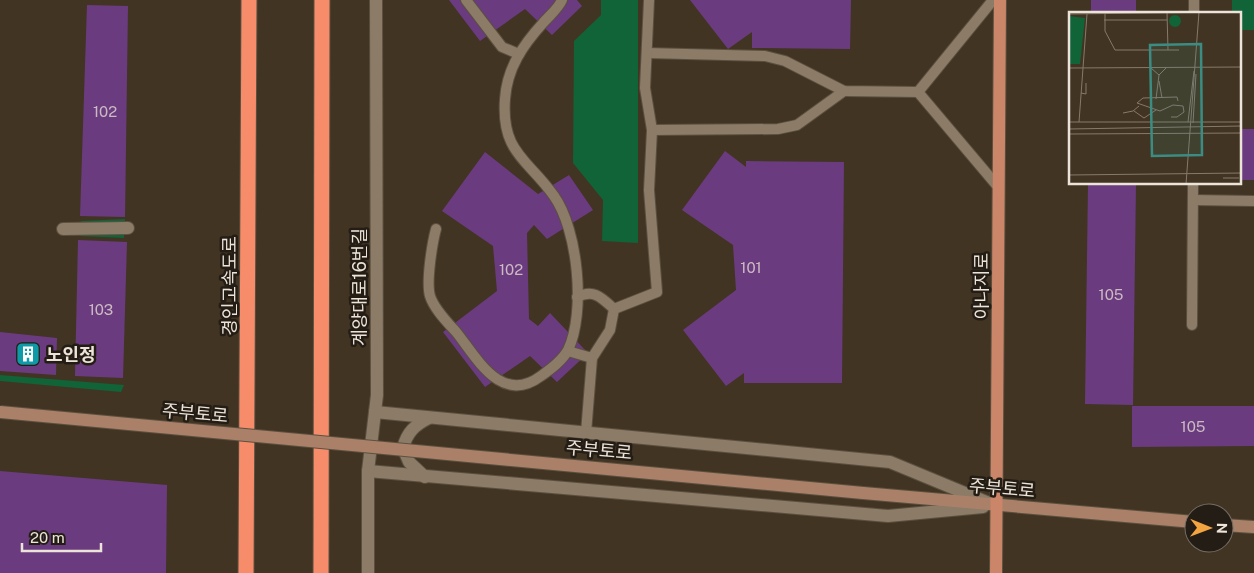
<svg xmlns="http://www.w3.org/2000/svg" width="1254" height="573" font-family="'Public Sans','Noto Sans KR',sans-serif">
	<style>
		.green { fill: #116338 }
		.building { fill: #6a3b7f }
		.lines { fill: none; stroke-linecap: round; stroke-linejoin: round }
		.service-casing { stroke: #5b5040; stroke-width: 12 }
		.pedestrian-casing { stroke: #5b5040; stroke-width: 14 }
		.minor-casing { stroke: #5b5040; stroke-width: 14 }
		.secondary-casing { stroke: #5b5040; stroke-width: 14 }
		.primary-casing { stroke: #5b5040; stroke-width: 14 }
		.motorway-casing { stroke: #5b5040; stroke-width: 17 }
		.service { stroke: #8b7b67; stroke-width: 10 }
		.pedestrian { stroke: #8b7b67; stroke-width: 12 }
		.minor { stroke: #8b7b67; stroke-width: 12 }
		.secondary { stroke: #ab8068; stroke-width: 12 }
		.primary { stroke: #cb8568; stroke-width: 12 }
		.motorway { stroke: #f68c69; stroke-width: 15 }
		.secondary-bridge-casing { stroke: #5b5040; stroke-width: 14; stroke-linecap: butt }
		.secondary-bridge { stroke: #ab8068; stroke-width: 12 }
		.labels { text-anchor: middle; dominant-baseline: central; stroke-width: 5; stroke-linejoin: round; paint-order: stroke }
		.number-label { font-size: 15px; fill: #ccbac2 }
		.street-label { font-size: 18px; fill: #ede4d9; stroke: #231d15 }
		.poi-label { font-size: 18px; font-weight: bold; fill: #ede4d9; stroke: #231d15; text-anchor: start }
		.inset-road { fill: none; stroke: #867a6b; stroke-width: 1 }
		.view { fill: #3b8c83; fill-opacity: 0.15; stroke: #3b8c83; stroke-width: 2.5 }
		.inset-edge { fill: none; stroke: #ede4d9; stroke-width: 2.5 }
	</style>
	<rect width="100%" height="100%" fill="#423422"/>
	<g class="green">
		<path d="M601,0H638V243L602,241L603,200L573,163L574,41L601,15Z"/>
		<path d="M1232,0H1254V30H1240V14H1232Z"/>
		<path d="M125,219L124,238L80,236L81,221Z"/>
		<path d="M0,375L124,385L121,392L0,381Z"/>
	</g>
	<g class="building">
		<path d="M449,0H577L582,6L552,35L525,9L480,41Z"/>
		<path d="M690,0H851L850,49L752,48V32L728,49Z"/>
		<rect x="1091" y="0" width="45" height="14"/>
		<path d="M87,5L128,6L125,217L80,216Z"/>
		<rect x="1240" y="129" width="14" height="51"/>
		<path d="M725,151L746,167V161L844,162L842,383H744V373L726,386L683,330L736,290L733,245L682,210Z"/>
		<path d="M485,152L538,194L569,175L593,210L547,239L534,225L527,233L529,319L538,326L550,313L588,353L557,382L530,356L485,387L443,332L497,291L493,246L442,211Z"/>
		<path d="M1088,184H1136L1133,405L1085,404Z"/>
		<path d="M78,240L127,242L123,378L75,376Z"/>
		<path d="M0,332L57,338L56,375L0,371Z"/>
		<path d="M1132,406H1254V446L1132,447Z"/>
		<path d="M0,471L167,485L166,573H0Z"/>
	</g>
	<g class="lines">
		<g class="service-casing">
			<g id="service">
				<path d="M466,0L502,47L519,54"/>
				<path d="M993,0L918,92L999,188"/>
				<path d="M1194,14V0"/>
				<path d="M647,53L765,56L785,61L844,91L918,92"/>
				<path d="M652,130L778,129L797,125L844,91"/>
				<path d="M1193,200L1254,201"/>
				<path d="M436,229C432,244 426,282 430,296C434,309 448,323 457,333C478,360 502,405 541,376C551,369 562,361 568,350C586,312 578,230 554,196C528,159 501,153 505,99C507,68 523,45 543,23C549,16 558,9 562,0"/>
				<path d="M577,297C594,289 601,297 614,309L610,330L592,358L586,433"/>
				<path d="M614,309L657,292L649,190L652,130L645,88L649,0"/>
				<path d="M1192,325L1193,184"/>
				<path d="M568,351L592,358"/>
			</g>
		</g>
		<g class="pedestrian-casing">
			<path id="pedestrian" d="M63,229L128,228"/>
		</g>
		<g class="minor-casing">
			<g id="minor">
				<path d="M375,412L890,462L989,503"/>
				<path d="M368,471L888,516L983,507"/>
				<path d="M425,477L409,462L403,448C407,432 415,425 429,418"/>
				<path d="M368,573V471L377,395L376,0"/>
			</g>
		</g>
		<g class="secondary-casing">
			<g id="secondary">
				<path d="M863,493L1194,522"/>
				<path d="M1224,525L1254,527"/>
			</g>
		</g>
		<g class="primary-casing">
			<path id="primary" d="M996,573L1000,0"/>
		</g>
		<g class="motorway-casing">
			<g id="motorway">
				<path d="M246,573L249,0"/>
				<path d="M321,573L322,0"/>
			</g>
		</g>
		<use href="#service" class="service"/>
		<use href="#pedestrian" class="pedestrian"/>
		<use href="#minor" class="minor"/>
		<use href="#secondary" class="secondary"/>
		<use href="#primary" class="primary"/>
		<use href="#motorway" class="motorway"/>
		<g class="secondary-bridge-casing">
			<path id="secondary-bridge" d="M0,412L863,493"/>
		</g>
		<use href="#secondary-bridge" class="secondary-bridge"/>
	</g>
	<defs>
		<g id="building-square" transform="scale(1.25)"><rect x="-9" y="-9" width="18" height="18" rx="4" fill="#0f9aa8" stroke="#231d15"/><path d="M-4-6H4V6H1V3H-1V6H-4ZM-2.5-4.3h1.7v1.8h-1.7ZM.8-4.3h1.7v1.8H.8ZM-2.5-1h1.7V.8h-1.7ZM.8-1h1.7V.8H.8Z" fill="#fff"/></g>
	</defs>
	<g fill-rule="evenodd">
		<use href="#building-square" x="28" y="354"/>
	</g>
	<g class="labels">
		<g class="number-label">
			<text x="105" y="111">102</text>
			<text x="751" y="267">101</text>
			<text x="511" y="269">102</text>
			<text x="1111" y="294">105</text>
			<text x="101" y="309">103</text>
			<text x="1193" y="426">105</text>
		</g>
		<g class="street-label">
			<text transform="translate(229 286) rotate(-90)">경인고속도로</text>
			<text transform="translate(981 286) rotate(-90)">아나지로</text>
			<text transform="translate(359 287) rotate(-90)">계양대로16번길</text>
			<text transform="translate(195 413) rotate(5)">주부토로</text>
			<text transform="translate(599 450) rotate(5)">주부토로</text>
			<text transform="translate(1002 488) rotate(5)">주부토로</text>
		</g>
		<g class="poi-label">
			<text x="46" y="354">노인정</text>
		</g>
	</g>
	<g transform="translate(1069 12)">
		<rect width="172" height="172" fill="#423422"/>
		<path d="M100 9a6 6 0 1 1 12 0a6 6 0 1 1-12 0ZM0,4L16,6L11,52H0Z" fill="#116338"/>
		<path class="inset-road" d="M36,1V19L46,38H110M98,1L99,38M0,2L157,0M35,8H98M0,56L173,55M82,56L90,63L97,56M90,69L93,86M12,81L17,82V71M87,87L90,63M68,91L91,99L104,93L114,94L115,100L108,105H102M68,91L74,86L108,85L109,89M65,99L75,106L87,98M54,101L64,99L70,94M0,110H173M10,110L18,2M119,110L125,59M124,111L127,62M0,117L173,114M0,122L173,121M0,163L173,161M154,166H170M117,172L130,0"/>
		<path class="view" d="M132,32L133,143L83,144L81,33Z"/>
		<rect width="172" height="172" class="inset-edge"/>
	</g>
	<g transform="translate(1209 528) rotate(91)"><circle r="24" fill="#231d15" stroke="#746d63"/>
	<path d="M0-4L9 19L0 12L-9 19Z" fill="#f2a541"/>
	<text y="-8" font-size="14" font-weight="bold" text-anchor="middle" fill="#ede4d9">N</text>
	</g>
	<path d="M22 543v8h79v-8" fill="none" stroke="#ede4d9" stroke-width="2.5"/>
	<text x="30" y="543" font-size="15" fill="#ede4d9" stroke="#231d15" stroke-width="4" paint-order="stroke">20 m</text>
</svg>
